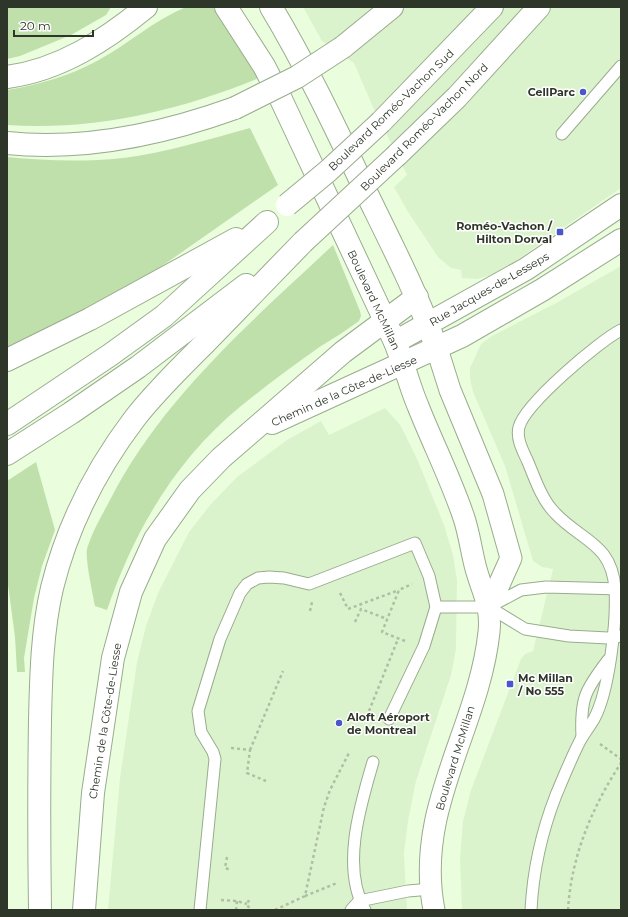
<svg xmlns="http://www.w3.org/2000/svg" width="628" height="917" font-family="Montserrat,sans-serif">
	<style>
		.built { fill: #dbf3cc }
		.green { fill: #bfe0aa }
		.lines { fill: none; stroke-linecap: round; stroke-linejoin: round }
		.lane-casing { stroke: #99ac8e; stroke-width: 13 }
		.street-casing { stroke: #99ac8e; stroke-width: 23 }
		.secondary-casing { stroke: #99ac8e; stroke-width: 24 }
		.highway-casing { stroke: #99ac8e; stroke-width: 24 }
		.path { stroke: #afbfa5; stroke-width: 2.5; stroke-dasharray: 3 3; stroke-linecap: butt }
		.lane { stroke: #fff; stroke-width: 11 }
		.street { stroke: #fff; stroke-width: 21 }
		.secondary { stroke: #fff; stroke-width: 22 }
		.highway { stroke: #fff; stroke-width: 22 }
		.secondary-bridge-casing { stroke: #99ac8e; stroke-width: 24; stroke-linecap: butt }
		.highway-bridge-casing { stroke: #99ac8e; stroke-width: 24; stroke-linecap: butt }
		.secondary-bridge { stroke: #fff; stroke-width: 22 }
		.highway-bridge { stroke: #fff; stroke-width: 22 }
		.poi-dot { fill: #4c55cb; stroke: #fff; stroke-width: 1.5 }
		.labels { text-anchor: middle; dominant-baseline: central; stroke-width: 3; stroke-linejoin: round; paint-order: stroke }
		.poi-label { font-size: 11px; font-weight: bold; fill: #2e3529; stroke: #fff; text-anchor: end }
		.street-label { font-size: 11px; fill: #2e3529; stroke: #fff }
	</style>
	<rect width="100%" height="100%" fill="#eafede"/>
	<g class="built">
		<path d="M303,7H621V188L498,273L477,279L462,278L461,270L451,268L438,257L408,212L394,187L407,175L372,105L354,63L322,41Z"/>
		<path d="M621,266V910H462L460,858L463,821L471,790L521,659L525,654L533,651L553,569L542,567L533,561L505,466L473,392L470,379V368L481,344L492,336L556,303Z"/>
		<path d="M385,408L401,426L418,461L444,525L453,555L457,580L456,649L451,675L416,781L408,821L404,854L407,910H108L120,778L137,662L146,626L158,593L189,532L211,504L237,477L287,440L321,421L329,435Z"/>
	</g>
	<g class="green">
		<path d="M7,7H111L106,15L71,35L20,56L7,59Z"/>
		<path d="M186,7H213L259,78C179,111 93,131 7,125V90C38,85 69,76 97,61C127,45 154,20 186,7Z"/>
		<path d="M250,128L278,185L132,287L39,334L7,347V157C46,161 84,162 123,158C165,153 209,139 250,128Z"/>
		<path d="M333,245L360,311L361,316L359,321C347,330 334,338 321,346C294,365 267,385 241,406C176,459 134,531 107,610L95,606C93,595 85,559 87,549C92,532 102,515 110,500C162,398 251,322 333,245Z"/>
		<path d="M36,462L55,530L42,566L34,598L24,658L25,672H17L15,637L7,577V481Z"/>
	</g>
	<g class="lines">
		<g class="lane-casing">
			<g id="lane">
				<path d="M562,134L621,66"/>
				<path d="M436,607H489L521,590L546,587L621,589"/>
				<path d="M489,607L525,629L569,636L608,638L621,636"/>
				<path d="M582,737C580,699 585,690 608,660"/>
				<path d="M200,910L215,759L213,752L201,732L198,711L220,639L240,593L247,584L258,578L269,577L284,578L309,584L415,543L429,576L436,607L424,646L389,719"/>
				<path d="M351,910L359,901L408,891L431,889"/>
				<path d="M365,910C341,868 360,806 373,762"/>
				<path d="M531,910C533,871 542,831 556,795C564,776 572,756 581,739C585,732 590,726 594,719C609,692 617,621 615,589C612,543 581,541 555,513C542,500 535,479 528,462C523,451 516,439 519,427C525,404 599,341 621,330"/>
			</g>
		</g>
		<g class="street-casing">
			<g id="street">
				<path d="M437,349L450,390L493,494L511,558L489,607"/>
				<path d="M403,363C408,378 412,392 418,406C433,444 451,479 464,518C469,533 471,549 475,565C481,590 492,604 489,632C479,728 414,808 434,910"/>
			</g>
		</g>
		<g class="secondary-casing">
			<g id="secondary">
				<path d="M226,7L264,66L279,95L395,342L403,363"/>
				<path d="M271,7C307,67 337,131 367,194C392,245 418,296 437,349"/>
				<path d="M381,122L492,7"/>
				<path d="M397,155L457,97L539,7"/>
				<path d="M395,342L526,269L621,205"/>
				<path d="M272,423L462,336L542,290L621,240"/>
				<path d="M84,910L93,793L113,658L131,592L155,539L190,490L221,458L343,352L417,297"/>
			</g>
		</g>
		<g class="highway-casing">
			<g id="highway">
				<path d="M343,47L392,7"/>
				<path d="M7,77C60,70 106,40 146,7"/>
				<path d="M7,143C84,151 163,134 235,108"/>
				<path d="M7,360L90,319L236,239"/>
				<path d="M7,424L110,355L164,316L267,222"/>
				<path d="M7,454L71,413L138,367L246,285"/>
				<path d="M40,910C39,847 39,783 40,720C41,676 42,631 52,588C67,527 97,468 135,418C156,391 181,367 205,343C238,309 270,276 303,242"/>
			</g>
		</g>
		<g class="path">
			<path d="M340,593L348,609L399,590"/>
			<path d="M310,611L312,602"/>
			<path d="M355,622L361,609L387,619"/>
			<path d="M405,641L382,632L399,590L412,584"/>
			<path d="M369,711L398,639"/>
			<path d="M600,744L621,759"/>
			<path d="M231,748L250,750L247,773L266,781"/>
			<path d="M250,750L283,671"/>
			<path d="M227,857L225,868L231,870"/>
			<path d="M305,896L337,883"/>
			<path d="M221,900L237,901L247,904"/>
			<path d="M249,900L247,904L250,910"/>
			<path d="M236,910L237,901"/>
			<path d="M275,910L305,896L324,807L330,790L349,753"/>
			<path d="M568,910C571,857 592,807 621,763"/>
		</g>
		<use href="#lane" class="lane"/>
		<use href="#street" class="street"/>
		<use href="#secondary" class="secondary"/>
		<use href="#highway" class="highway"/>
		<g class="secondary-bridge-casing">
			<g id="secondary-bridge">
				<path d="M287,205L328,171L381,122"/>
				<path d="M303,242L397,155"/>
			</g>
		</g>
		<g class="highway-bridge-casing">
			<path id="highway-bridge" d="M235,108L297,77L343,47"/>
		</g>
		<use href="#secondary-bridge" class="secondary-bridge"/>
		<use href="#highway-bridge" class="highway-bridge"/>
	</g>
	<g class="poi-dot">
		<circle cx="583" cy="92" r="4"/>
		<rect x="556" y="228" width="8" height="8" rx="2"/>
		<rect x="506" y="680" width="8" height="8" rx="2"/>
		<circle cx="339" cy="723" r="4"/>
	</g>
	<g class="labels">
		<g class="poi-label">
			<text x="575" y="92">CellParc</text>
			<text x="552" y="226">Roméo-Vachon /<tspan x="552" dy="13">Hilton Dorval</tspan></text>
			<text x="518" y="678" text-anchor="start">Mc Millan<tspan x="518" dy="13">/ No 555</tspan></text>
			<text x="347" y="717" text-anchor="start">Aloft Aéroport<tspan x="347" dy="13">de Montreal</tspan></text>
		</g>
		<g class="street-label">
			<text transform="translate(391 110) rotate(-44)">Boulevard Roméo-Vachon Sud</text>
			<text transform="translate(424 127) rotate(-45)">Boulevard Roméo-Vachon Nord</text>
			<text transform="translate(489 289) rotate(-30)">Rue Jacques-de-Lesseps</text>
			<text transform="translate(374 300) rotate(65)">Boulevard McMillan</text>
			<text transform="translate(344 391) rotate(-24)">Chemin de la Côte-de-Liesse</text>
			<text transform="translate(105 721) rotate(-81)">Chemin de la Côte-de-Liesse</text>
			<text transform="translate(455 758) rotate(-73)">Boulevard McMillan</text>
		</g>
	</g>
	<rect width="628" height="917" fill="none" stroke="#2e3529" stroke-width="16"/>
	<path d="M14 30v6h79v-6" fill="none" stroke="#2e3529" stroke-width="2"/>
	<text x="20" y="30" font-size="12" fill="#2e3529" stroke="#ffffff" stroke-width="3" paint-order="stroke">20 m</text>
</svg>
